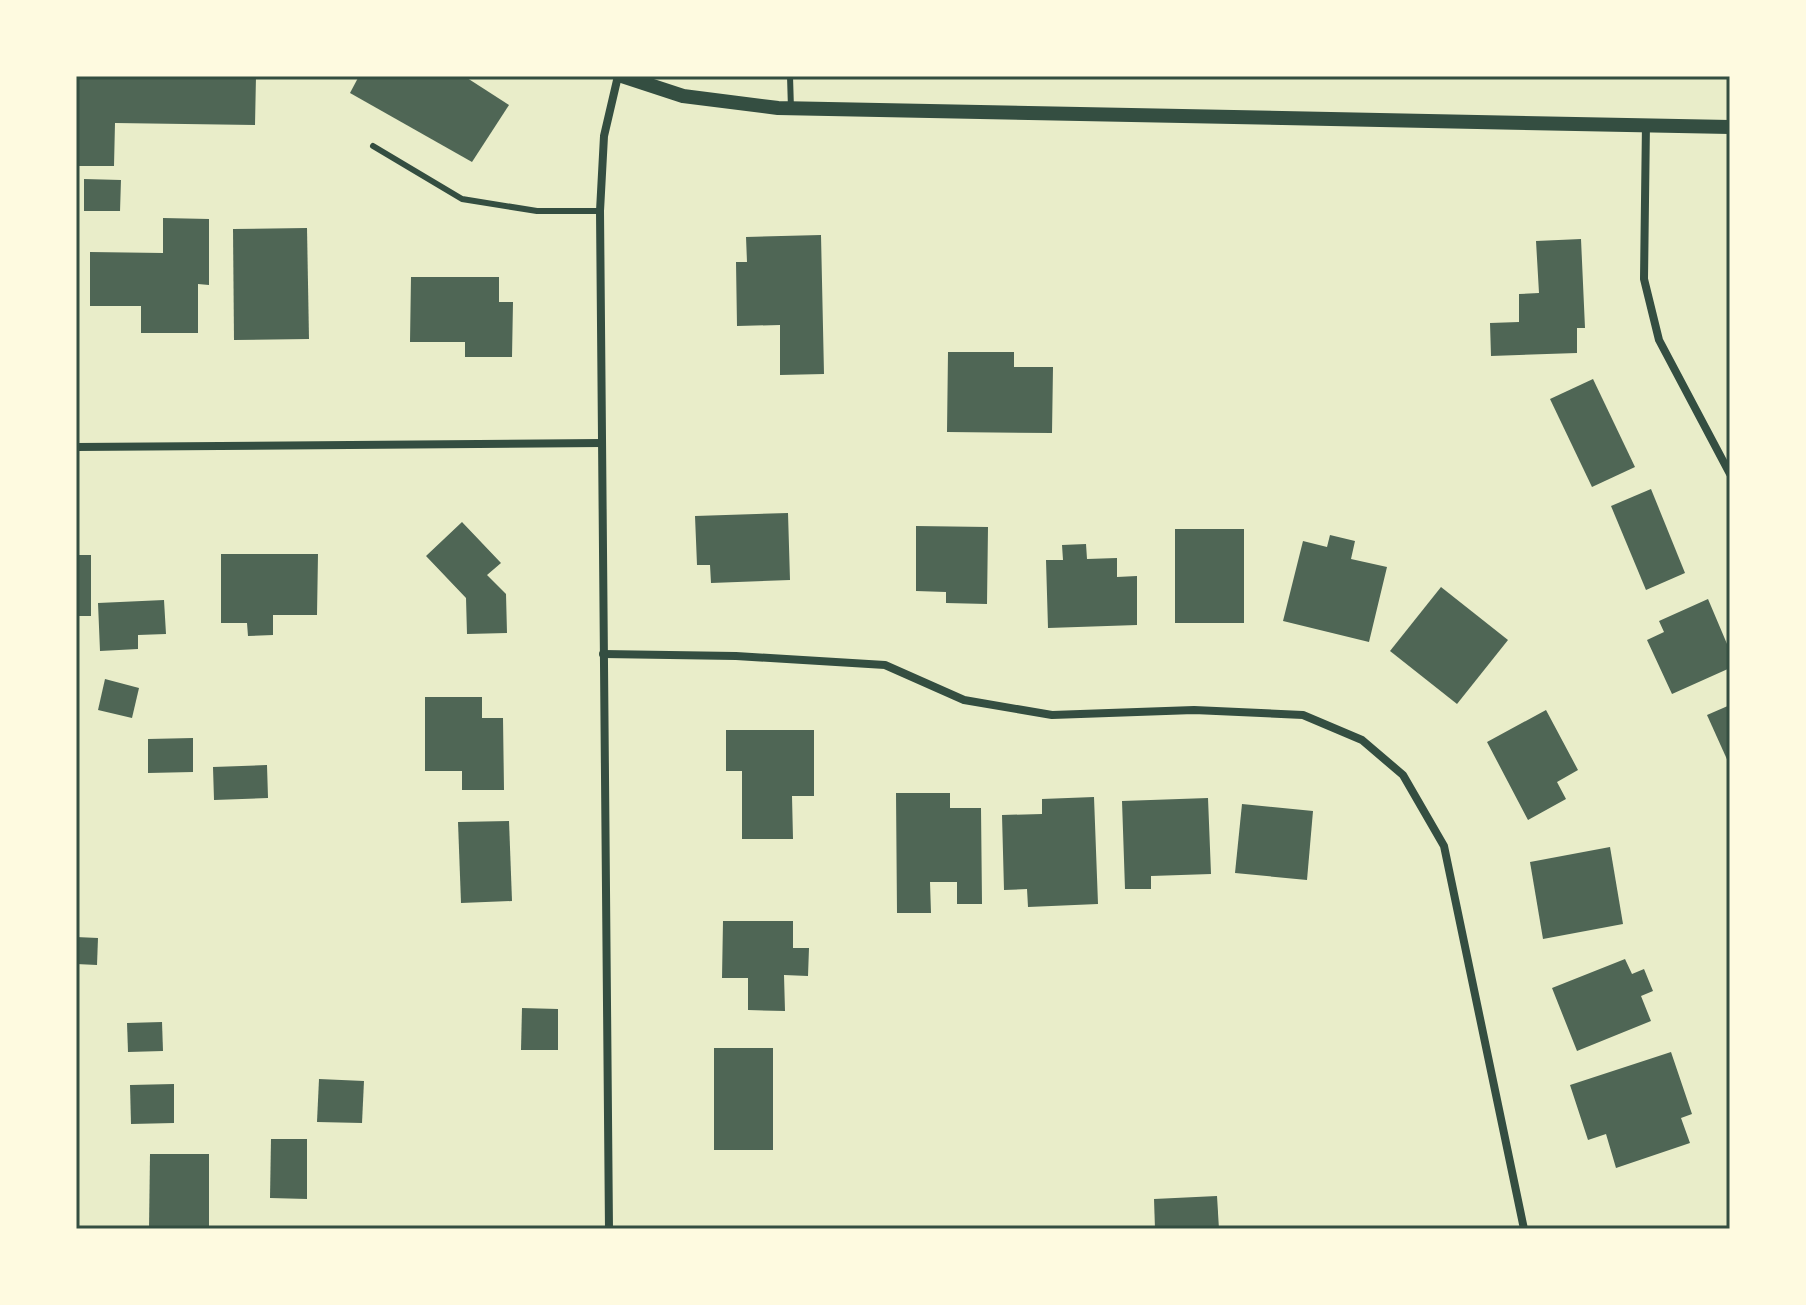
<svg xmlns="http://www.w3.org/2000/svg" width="1806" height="1305" font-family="'PT Sans Narrow',sans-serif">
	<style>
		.building { fill: #4f6655 }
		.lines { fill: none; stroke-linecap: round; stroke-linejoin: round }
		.service { stroke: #344e41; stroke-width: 6 }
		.minor { stroke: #344e41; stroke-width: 8 }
		.tertiary { stroke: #344e41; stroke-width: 14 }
		.neatline { fill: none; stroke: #344e41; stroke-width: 3 }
	</style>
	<rect width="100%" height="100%" fill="#e9edc9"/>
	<g class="building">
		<path d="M116,76H256L255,125L115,123L114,166H76V79H116Z"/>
		<path d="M359,76H464L509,105L472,162L350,93Z"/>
		<path d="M84,179L121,180L120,211H84Z"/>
		<path d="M163,218L209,219V285L198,284V333H141V306H90V252L163,253Z"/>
		<path d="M307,228L309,339L234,340L233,229Z"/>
		<path d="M821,235L824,374L780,375V325L737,326L736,262H747L746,237Z"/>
		<path d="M1581,239L1585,328H1577V353L1491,356L1490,323L1519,322V294L1539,293L1536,241Z"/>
		<path d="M411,277H499V302H513L512,357H465V342H410Z"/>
		<path d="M948,352H1014V367H1053L1052,433L947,432Z"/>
		<path d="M1593,379L1635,467L1592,487L1550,399Z"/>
		<path d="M1651,489L1685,573L1646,590L1611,506Z"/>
		<path d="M788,513L790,580L711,583L710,565H697L695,516Z"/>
		<path d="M462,522L501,563L487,575L506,594L507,633L467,634L466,598L426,556Z"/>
		<path d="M916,526L988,527L987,604L946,603V592L916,591Z"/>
		<rect x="1175" y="529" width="69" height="94"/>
		<path d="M1330,535L1355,541L1351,559L1387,567L1369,642L1283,621L1303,541L1327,547Z"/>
		<path d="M1086,544L1087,559L1117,558V577L1137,576V625L1048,628L1046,560H1063L1062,545Z"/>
		<path d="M221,554H318L317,615H273V635L248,636L247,623H221Z"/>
		<rect x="76" y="555" width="15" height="61"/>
		<path d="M1441,587L1508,640L1457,704L1390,651Z"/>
		<path d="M1708,599L1730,651V668L1672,694L1647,640L1664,632L1659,621Z"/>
		<path d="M164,600L166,634L138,635V649L100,651L98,603Z"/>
		<path d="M105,679L139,688L132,718L98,710Z"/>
		<path d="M425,697H482V718H503L504,790H462V771H425Z"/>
		<path d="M1730,705V766L1707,715Z"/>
		<path d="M1546,710L1578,770L1557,782L1566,799L1528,820L1487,742Z"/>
		<path d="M726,730H814V796H792L793,839H742V771H726Z"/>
		<path d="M193,738V772L148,773V739Z"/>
		<path d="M267,765L268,798L214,800L213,767Z"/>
		<path d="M896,793H950V808H981L982,904H957V882H930L931,913H897Z"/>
		<path d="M1094,797L1098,904L1028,907L1027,889L1004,890L1002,815L1042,814V799Z"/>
		<path d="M1208,798L1211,874L1151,876V889H1125L1122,801Z"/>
		<path d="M1242,804L1313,811L1307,880L1235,873Z"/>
		<path d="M509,821L512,901L461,903L458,822Z"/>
		<path d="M1610,847L1623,924L1543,939L1530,862Z"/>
		<path d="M723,921H793V948H809L808,976L784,975L785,1011L748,1010V978H722Z"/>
		<path d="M76,937L98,938L97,965L76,964Z"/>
		<path d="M1625,959L1632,974L1644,969L1653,991L1641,996L1651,1021L1577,1051L1552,988Z"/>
		<path d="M522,1008L558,1009V1050H521Z"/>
		<path d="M162,1022L163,1051L128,1052L127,1023Z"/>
		<rect x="714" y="1048" width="59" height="102"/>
		<path d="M1671,1052L1692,1114L1681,1118L1690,1143L1616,1168L1606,1134L1588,1140L1570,1085Z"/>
		<path d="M319,1079L364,1081L362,1123L317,1122Z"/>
		<path d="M174,1084V1123L131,1124L130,1085Z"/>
		<path d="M271,1139H307V1199L270,1198Z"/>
		<path d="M150,1154H209V1229H149Z"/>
		<path d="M1217,1196L1219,1229H1155L1154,1199Z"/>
	</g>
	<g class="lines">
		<g class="service">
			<path d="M790,76L791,109"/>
			<path d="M373,146L462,199L537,211H600"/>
		</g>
		<g class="minor">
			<path d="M1646,123L1644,279L1659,340L1730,474"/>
			<path d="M76,447L602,443"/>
			<path d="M603,654L736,656L885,665L964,700L1052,715L1194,710L1303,715L1362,740L1403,775L1444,846L1524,1229"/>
			<path d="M609,1229L600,211L604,136L618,76"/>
		</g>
		<path class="tertiary" d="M622,76L683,96L778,108L1730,127"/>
	</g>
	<rect width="1806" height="1305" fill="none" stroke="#fefae0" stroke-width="156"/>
	<rect x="78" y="78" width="1650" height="1149" class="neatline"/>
</svg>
